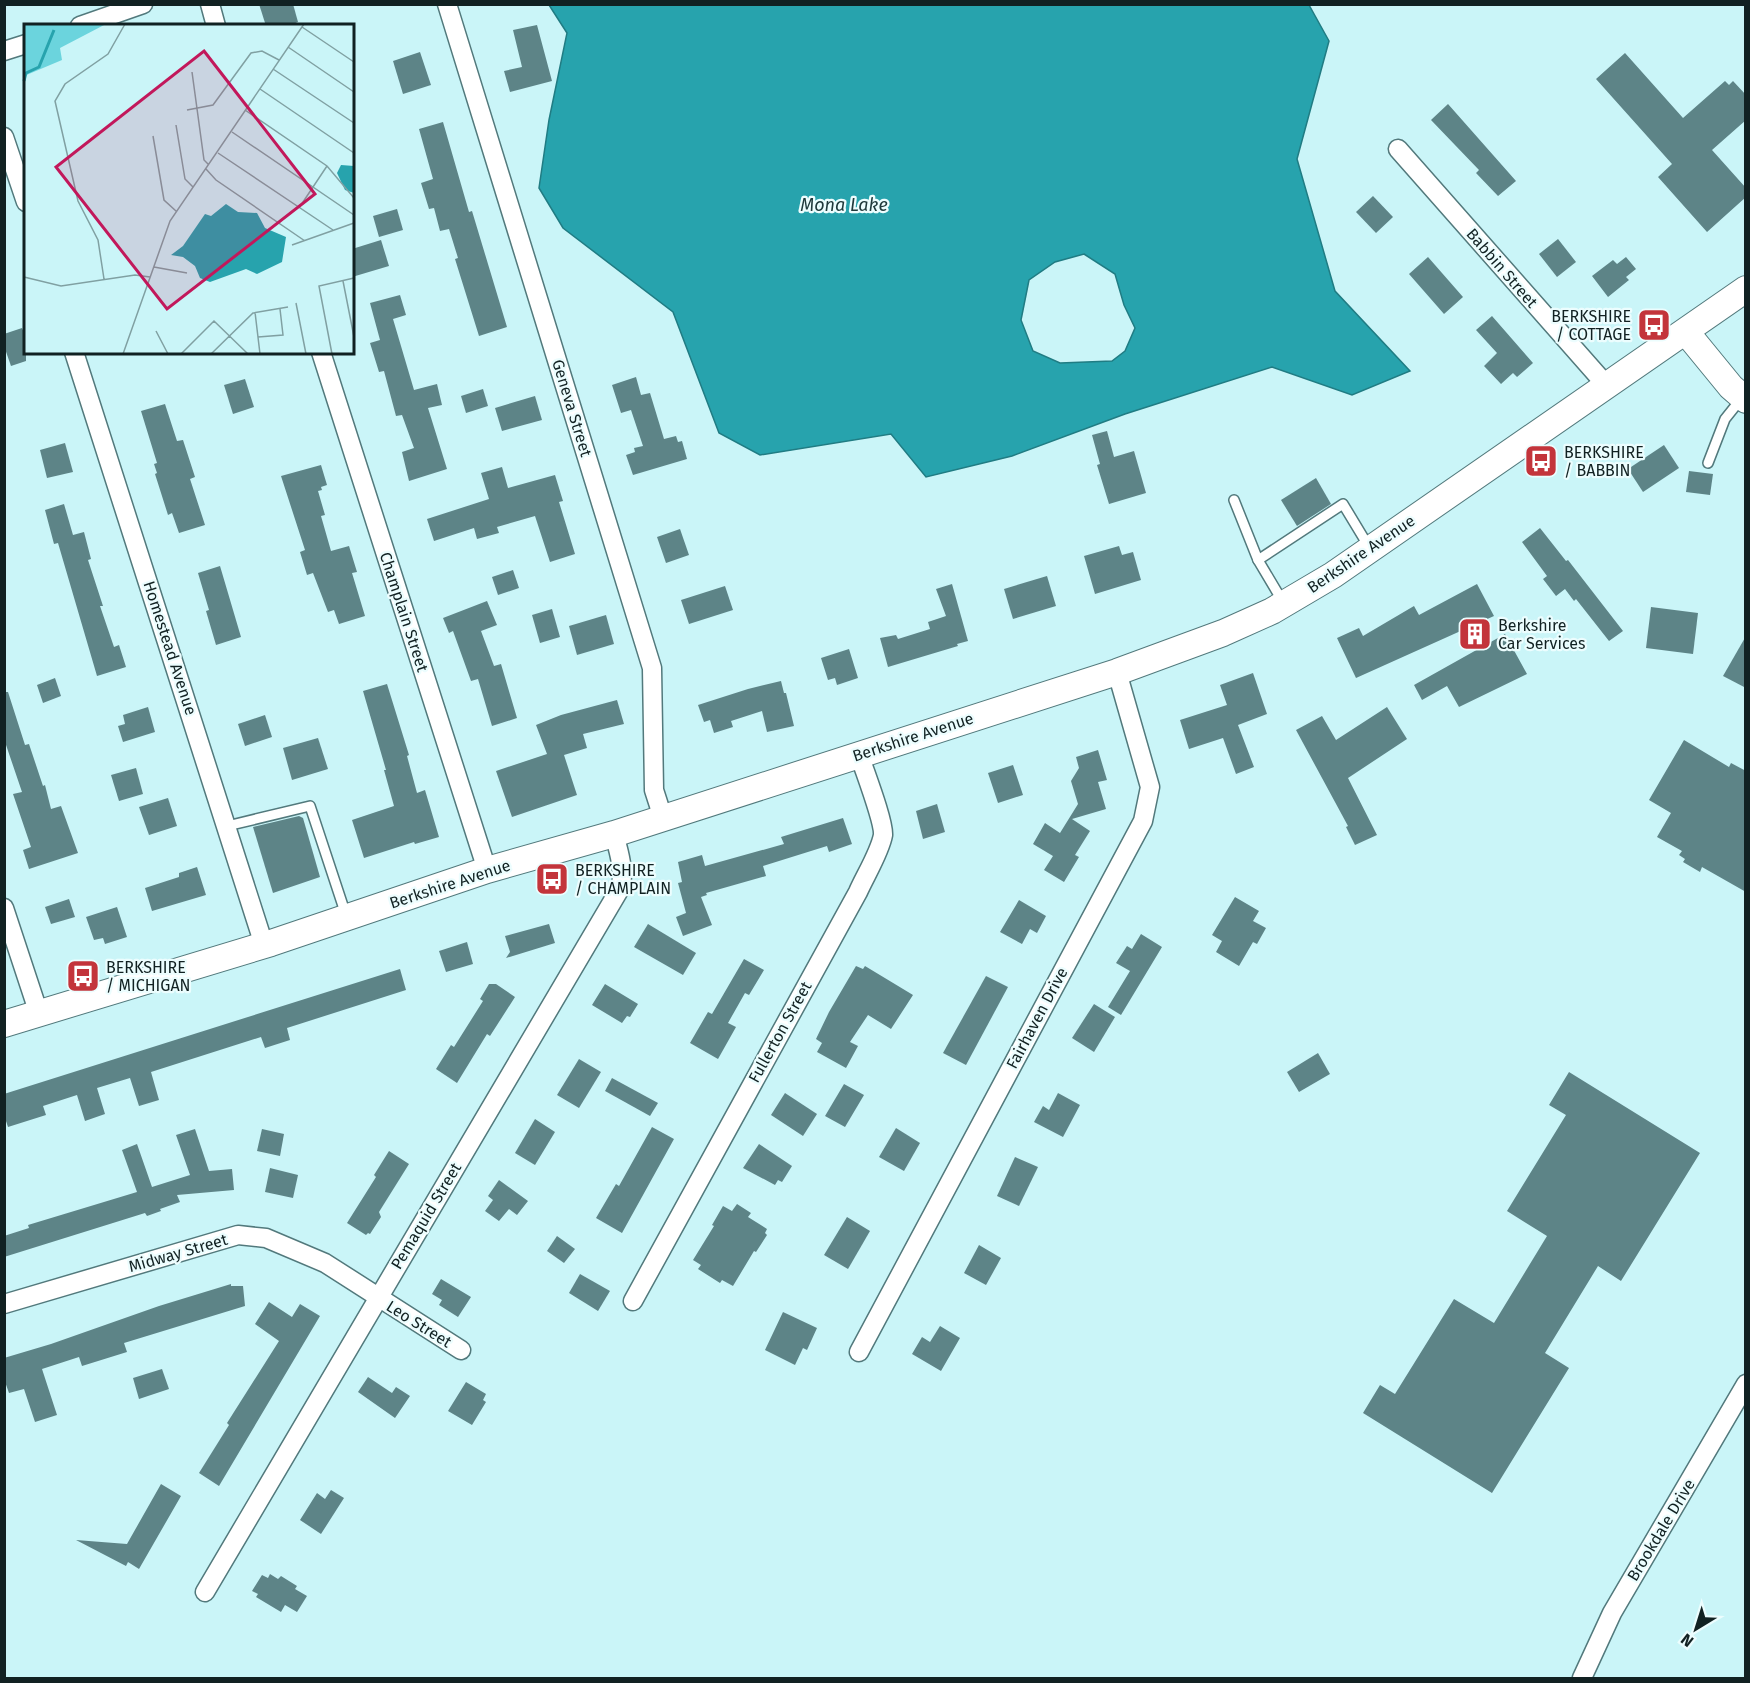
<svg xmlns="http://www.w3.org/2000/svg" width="1750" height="1683" font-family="'Fira Sans',sans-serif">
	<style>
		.water { fill: #27a3ad; stroke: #207c83; stroke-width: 1.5; fill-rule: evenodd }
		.building { fill: #5d8487 }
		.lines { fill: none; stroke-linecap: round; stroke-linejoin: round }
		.service-casing { stroke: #52797c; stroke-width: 12 }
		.minor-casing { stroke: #52797c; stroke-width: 21 }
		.secondary-casing { stroke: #52797c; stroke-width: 28 }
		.service { stroke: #fff; stroke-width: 9 }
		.minor { stroke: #fff; stroke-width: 18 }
		.secondary { stroke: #fff; stroke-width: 26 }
		.labels { text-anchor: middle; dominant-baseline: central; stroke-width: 4.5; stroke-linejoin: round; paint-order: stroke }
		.street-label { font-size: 16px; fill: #112122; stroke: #ecfdfe }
		.poi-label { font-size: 16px; fill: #112122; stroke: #ecfdfe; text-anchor: start }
		.water-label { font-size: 18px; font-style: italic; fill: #203a3c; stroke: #ecfdfe }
		.inset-river { fill: none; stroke: #27a3ad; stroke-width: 3 }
		.inset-road { fill: none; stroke: #80a0a2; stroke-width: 1.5 }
		.view { fill: #c2185b; fill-opacity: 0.15; stroke: #c2185b; stroke-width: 3 }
		.inset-edge { fill: none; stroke: #112122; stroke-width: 3 }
	</style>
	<rect width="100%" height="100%" fill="#caf5f8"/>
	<path class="water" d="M549,5H1309L1329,41L1297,159L1335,291L1410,371L1352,395L1272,367L1125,414L1012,456L926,477L891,434L760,455L719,433L673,312L563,228L539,188L549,120L567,33ZM1084,254L1115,274L1124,305L1135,328L1125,351L1112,361L1060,363L1033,351L1021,320L1029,280L1055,262Z"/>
	<g class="building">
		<path d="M259,4H293L298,22L288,26H266Z"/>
		<path d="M537,25L552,81L510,92L504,71L522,67L513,30Z"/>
		<path d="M420,52L431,85L403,94L393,61Z"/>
		<path d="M1625,53L1683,118L1725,81L1729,85L1733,81L1746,95V120L1712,150L1746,188V197L1707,232L1658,177L1672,164L1596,79Z"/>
		<path d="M1448,104L1516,181L1498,196L1476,173L1479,170L1431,120Z"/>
		<path d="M443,122L469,212L472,211L507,327L479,336L455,259L458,258L449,229L440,231L434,208L429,209L421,183L433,179L419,129Z"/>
		<path d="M1373,196L1393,217L1376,233L1356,212Z"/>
		<path d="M397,209L403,230L379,237L373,216Z"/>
		<path d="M1558,239L1576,262L1557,277L1539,254Z"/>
		<path d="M381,240L389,266L352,277V249Z"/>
		<path d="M1428,257L1463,297L1444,314L1409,274Z"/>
		<path d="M1626,257L1636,269L1626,277L1629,280L1608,297L1592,276L1613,260L1617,264Z"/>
		<path d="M400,295L406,315L393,319L414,390L437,384L442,405L428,408L447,469L409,481L402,452L414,448L402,415L396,416L384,371L379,372L370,343L380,340L370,303Z"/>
		<path d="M1492,316L1533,363L1517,377L1513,373L1501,384L1484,366L1497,353L1476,330Z"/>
		<path d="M22,328L26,337V361L11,366L4,346V334Z"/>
		<path d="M636,377L641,395L650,393L664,439L676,436L678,442L682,441L687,459L633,475L626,455L635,452L634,448L643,446L631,410L621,413L612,385Z"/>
		<path d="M245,379L254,407L233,414L224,385Z"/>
		<path d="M483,389L488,406L466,413L461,396Z"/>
		<path d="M535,396L542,420L502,431L495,408Z"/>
		<path d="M165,404L177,441L183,440L195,477L190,479L205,525L179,533L172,513L168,515L155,474L157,473L154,464L157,463L141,411Z"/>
		<path d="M1107,431L1114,457L1134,451L1146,493L1109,504L1097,465L1100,464L1092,435Z"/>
		<path d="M65,443L73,472L47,478L40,450Z"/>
		<path d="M1664,445L1679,468L1643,492L1628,469Z"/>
		<path d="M321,465L327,485L321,487L322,490L318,491L325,515L321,516L331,551L349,546L357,572L352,573L365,616L339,624L334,610L328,612L313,573L307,575L300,552L305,550L281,476Z"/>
		<path d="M502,467L508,488L555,475L563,501L559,502L575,554L550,562L535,516L497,527L499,533L477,539L474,528L434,541L427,519L489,499L481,473Z"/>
		<path d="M1689,471L1713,474L1710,495L1686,492Z"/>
		<path d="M1316,478L1331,504L1297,526L1281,500Z"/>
		<path d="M64,504L73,535L84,532L91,559L88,560L103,606H100L114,647L119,645L126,667L97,676L58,543L54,544L45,510Z"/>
		<path d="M1540,528L1566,561L1568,560L1623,631L1609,641L1576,599L1574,601L1565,589L1556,596L1543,579L1547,576L1522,542Z"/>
		<path d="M680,529L689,555L666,563L657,537Z"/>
		<path d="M1119,546L1122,555L1133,552L1141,580L1095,594L1084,556Z"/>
		<path d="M220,566L241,637L216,645L206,611L209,610L198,573Z"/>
		<path d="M513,570L519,588L498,595L492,577Z"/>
		<path d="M1047,576L1056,606L1013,619L1004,589Z"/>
		<path d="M952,584L968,641L957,644L958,646L888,667L880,638L896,635L898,639L930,629L928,622L946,616L936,589Z"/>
		<path d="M1477,584L1494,616L1356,678L1337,638L1359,628L1363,636L1414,606L1419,615Z"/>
		<path d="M725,586L733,610L689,624L681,600Z"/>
		<path d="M487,601L497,625L481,631L494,666L501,664L517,718L492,726L478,679L471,681L453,631L449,633L443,618Z"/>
		<path d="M1651,607L1698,613L1693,654L1646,648Z"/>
		<path d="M552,609L560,637L540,643L532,615Z"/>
		<path d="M606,615L614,644L577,655L569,626Z"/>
		<path d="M1505,634L1527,674L1459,707L1447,686L1422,700L1414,685Z"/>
		<path d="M1746,636V688L1723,676Z"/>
		<path d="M849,649L858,678L837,685L835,678L828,680L821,658Z"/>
		<path d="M1253,673L1267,714L1238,725L1254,767L1236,774L1223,738L1189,749L1180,720L1227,705L1220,685Z"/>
		<path d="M55,678L61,696L43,703L37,685Z"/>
		<path d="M781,681L784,693H786L794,726L767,732L762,711L731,721L733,727L714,733L710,720L704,722L698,705L748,689Z"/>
		<path d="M387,684L409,755L407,756L417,793L425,790L439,837L415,844L414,842L364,858L352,820L394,806L384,770H386L363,691Z"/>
		<path d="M4,692H8L25,745L29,744L43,786L45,785L51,809L61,806L78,853L29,869L23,850L31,847L13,794L22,792L4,739Z"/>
		<path d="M617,700L624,724L583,734L587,748L564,755L577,795L512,817L496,771L547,754L536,725L561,715Z"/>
		<path d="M148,707L155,732L123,742L118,726L125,724L123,715Z"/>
		<path d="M1387,707L1407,739L1348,778L1377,835L1355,845L1346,827L1348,826L1296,730L1322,716L1336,740Z"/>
		<path d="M265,715L272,737L245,746L238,724Z"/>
		<path d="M318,738L328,769L292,780L283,748Z"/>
		<path d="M1684,740L1729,767L1731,763L1746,771V892L1702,867L1700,872L1683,862L1685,859L1679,855L1682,851L1657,837L1671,813L1649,800Z"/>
		<path d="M1098,750L1107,780L1098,782L1106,809L1072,819L1090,831L1075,855L1079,857L1064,882L1044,870L1053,856L1033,844L1045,823L1060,833L1078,804L1071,781L1079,768L1076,757Z"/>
		<path d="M1013,765L1023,795L998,803L988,773Z"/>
		<path d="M136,768L143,794L119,801L111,775Z"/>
		<path d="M168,798L177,826L149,835L139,807Z"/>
		<path d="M937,804L945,832L923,839L916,811Z"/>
		<path d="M299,816L303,818L320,877L273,893L253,827Z"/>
		<path d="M843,818L852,844L829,852L827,846L763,866L766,876L706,893L707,895L701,897L712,925L683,936L676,917L686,913L678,883L682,882L678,862L702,855L705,866L784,844L781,837Z"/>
		<path d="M197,867L206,895L152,911L145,888L179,877V873Z"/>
		<path d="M1235,897L1259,911L1253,921L1266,928L1257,944L1253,942L1239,966L1216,952L1222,941L1212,935Z"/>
		<path d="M69,899L75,917L51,924L45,907Z"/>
		<path d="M1019,900L1046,916L1037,933L1030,929L1022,944L1000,932Z"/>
		<path d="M117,907L127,937L105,944L103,938L94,940L86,917Z"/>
		<path d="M549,924L555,943L506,958L510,952L505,936Z"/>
		<path d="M648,924L696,953L683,975L634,947Z"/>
		<path d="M1141,934L1162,947L1121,1015L1108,1007L1130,971L1116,963L1127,946L1132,949Z"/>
		<path d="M467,942L473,964L446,972L439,951Z"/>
		<path d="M744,959L764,970L749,995L745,993L728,1023L736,1027L718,1059L690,1043L708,1012L712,1014Z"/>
		<path d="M856,966L863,969L865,966L913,995L891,1029L868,1015L850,1042L858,1046L846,1068L817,1052L822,1043L816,1039L829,1012Z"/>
		<path d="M400,969L406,990L287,1028L290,1040L265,1048L261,1037L151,1072L159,1100L139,1106L130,1078L97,1088L105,1114L85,1121L77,1095L43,1106L46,1115L8,1127L4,1115V1094Z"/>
		<path d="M986,976L1008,987L966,1065L943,1053Z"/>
		<path d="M489,984H496L515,997L490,1036L487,1034L457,1083L436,1069L451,1045L454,1047L483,1001L480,999Z"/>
		<path d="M605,984L638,1004L630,1017L627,1016L622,1023L592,1005Z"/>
		<path d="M1094,1004L1115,1017L1094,1052L1072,1038Z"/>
		<path d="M1318,1053L1330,1074L1299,1092L1287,1072Z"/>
		<path d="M579,1059L601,1072L579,1108L557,1095Z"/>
		<path d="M1569,1072L1700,1153L1621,1281L1598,1266L1545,1353L1569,1368L1492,1493L1363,1413L1380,1385L1395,1394L1454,1299L1494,1323L1547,1236L1507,1211L1566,1115L1549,1105Z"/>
		<path d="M612,1078L658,1103L650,1116L605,1091Z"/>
		<path d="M844,1084L864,1095L845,1127L825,1116Z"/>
		<path d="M785,1093L817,1114L803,1136L771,1115Z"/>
		<path d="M1058,1093L1080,1105L1063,1137L1034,1122L1043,1106L1049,1110Z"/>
		<path d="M535,1119L555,1132L535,1165L515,1153Z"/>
		<path d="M652,1127L674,1139L622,1233L596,1218L616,1184L619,1186Z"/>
		<path d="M896,1128L920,1143L904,1171L879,1157Z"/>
		<path d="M195,1129L209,1171L232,1169L234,1190L177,1195L180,1202L160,1209L161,1211L147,1216L145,1213L4,1257V1236L29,1228L28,1225L137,1192L122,1150L137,1144L152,1187L190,1175L176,1135Z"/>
		<path d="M262,1129L284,1134L280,1156L257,1151Z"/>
		<path d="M759,1144L792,1166L782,1182L778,1180L775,1185L743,1168Z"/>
		<path d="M389,1151L409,1164L379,1212L381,1217L370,1234L368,1233L366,1235L347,1223L376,1177L374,1175Z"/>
		<path d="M1015,1157L1038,1167L1019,1206L997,1196Z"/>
		<path d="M270,1168L298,1175L293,1198L265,1192Z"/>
		<path d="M499,1180L528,1201L517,1215L509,1209L499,1221L485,1211L493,1200L488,1196Z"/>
		<path d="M737,1204L751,1213L748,1217L767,1229L765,1233L767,1235L756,1252L754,1251L733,1286L722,1280L720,1283L698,1269L701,1265L693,1260L714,1226L712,1225L723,1206L732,1211Z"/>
		<path d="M847,1217L870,1231L848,1269L824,1255Z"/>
		<path d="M557,1236L575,1249L564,1263L547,1251Z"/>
		<path d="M979,1245L1001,1258L986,1285L964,1273Z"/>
		<path d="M580,1274L610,1291L598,1311L569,1293Z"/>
		<path d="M441,1279L471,1297L458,1317L439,1305L442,1300L432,1294Z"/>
		<path d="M231,1284V1286H243L245,1306L124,1343L127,1352L82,1366L79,1357L42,1369L57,1415L35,1422L24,1389L9,1393L4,1379V1358L51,1344L159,1306Z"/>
		<path d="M269,1302L292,1317L300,1304L320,1316L219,1486L199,1473L229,1425L227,1423L279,1341L255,1324Z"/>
		<path d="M783,1312L817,1328L807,1350L803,1348L795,1365L765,1350Z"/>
		<path d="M940,1326L960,1338L941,1371L912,1354L922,1337L930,1342Z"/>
		<path d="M162,1369L169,1389L139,1399L133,1378Z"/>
		<path d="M368,1377L392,1393L396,1387L410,1396L395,1418L358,1392Z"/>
		<path d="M466,1382L486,1394L483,1400L486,1402L472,1425L448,1411Z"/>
		<path d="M161,1484L181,1496L139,1569L128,1562L126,1566L76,1540L127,1544Z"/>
		<path d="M331,1490L344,1498L321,1534L300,1520L317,1493L325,1499Z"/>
		<path d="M270,1574L278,1579L281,1576L297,1586L295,1589L307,1596L297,1612L285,1605L281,1612L256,1597L258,1594L252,1591L262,1575L268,1578Z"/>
	</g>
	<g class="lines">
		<g class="service-casing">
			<g id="service">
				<path d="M1708,463L1725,419L1741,399"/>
				<path d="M1234,500L1258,560"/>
				<path d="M1283,602L1258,560L1343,504L1369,547"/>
				<path d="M227,826L310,806L346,915"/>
			</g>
		</g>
		<g class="minor-casing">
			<g id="minor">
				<path d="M210,4L216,26"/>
				<path d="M447,4L652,668L654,790L663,818"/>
				<path d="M80,26L143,4"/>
				<path d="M4,51L26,44"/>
				<path d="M4,137L26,202"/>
				<path d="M1398,149L1607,386"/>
				<path d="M74,352L264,945"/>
				<path d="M321,352L487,870"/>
				<path d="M4,908L39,1014"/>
				<path d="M633,1301L858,892C865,876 880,852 883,835C884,821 864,770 859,754"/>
				<path d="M4,1304L238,1235L266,1238L325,1263L461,1350"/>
				<path d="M859,1352L1143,821L1150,787L1117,672"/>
				<path d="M205,1592L621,887C624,868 619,852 614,834"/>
				<path d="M1582,1678L1612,1613L1746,1384"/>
			</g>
		</g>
		<g class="secondary-casing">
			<g id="secondary">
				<path d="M1686,332L1731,387L1746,400"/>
				<path d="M4,1024L271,943L487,870L614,834L1117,672L1223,633L1272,611L1333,575L1746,289"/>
			</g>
		</g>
		<use href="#service" class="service"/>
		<use href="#minor" class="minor"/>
		<use href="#secondary" class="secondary"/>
	</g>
	<defs>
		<g id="bus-square" transform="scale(1.725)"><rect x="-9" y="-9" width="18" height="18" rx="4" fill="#c3343b" stroke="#ecfdfe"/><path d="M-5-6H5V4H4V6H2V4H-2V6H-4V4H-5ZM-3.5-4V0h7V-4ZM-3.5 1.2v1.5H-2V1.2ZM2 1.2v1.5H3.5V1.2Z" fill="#fff"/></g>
		<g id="building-square" transform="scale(1.725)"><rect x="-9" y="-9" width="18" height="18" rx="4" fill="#c3343b" stroke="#ecfdfe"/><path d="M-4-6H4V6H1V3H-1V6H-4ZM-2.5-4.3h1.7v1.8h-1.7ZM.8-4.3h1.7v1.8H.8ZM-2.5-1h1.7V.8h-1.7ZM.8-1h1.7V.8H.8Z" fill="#fff"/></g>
	</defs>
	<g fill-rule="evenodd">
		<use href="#bus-square" x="1654" y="325"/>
		<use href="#bus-square" x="1541" y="461"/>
		<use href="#building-square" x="1475" y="634"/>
		<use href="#bus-square" x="552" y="879"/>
		<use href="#bus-square" x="83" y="976"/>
	</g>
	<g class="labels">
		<g class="street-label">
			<text transform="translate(1502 268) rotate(49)">Babbin Street</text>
			<text transform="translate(572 408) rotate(73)">Geneva Street</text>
			<text transform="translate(1361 554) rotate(-34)">Berkshire Avenue</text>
			<text transform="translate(404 612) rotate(72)">Champlain Street</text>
			<text transform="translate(170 648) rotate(72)">Homestead Avenue</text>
			<text transform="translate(913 737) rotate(-18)">Berkshire Avenue</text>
			<text transform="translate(450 884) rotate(-18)">Berkshire Avenue</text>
			<text transform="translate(1037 1018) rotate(-62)">Fairhaven Drive</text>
			<text transform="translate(780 1032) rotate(-61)">Fullerton Street</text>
			<text transform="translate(426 1216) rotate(-59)">Pemaquid Street</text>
			<text transform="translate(178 1253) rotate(-16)">Midway Street</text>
			<text transform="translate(419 1324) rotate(32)">Leo Street</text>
			<text transform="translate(1661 1530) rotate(-59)">Brookdale Drive</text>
		</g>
		<g class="poi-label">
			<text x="1631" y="316" text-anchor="end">BERKSHIRE<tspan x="1631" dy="18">/ COTTAGE</tspan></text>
			<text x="1564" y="452">BERKSHIRE<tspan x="1564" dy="18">/ BABBIN</tspan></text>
			<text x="1498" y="625">Berkshire<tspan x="1498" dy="18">Car Services</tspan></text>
			<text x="575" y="870">BERKSHIRE<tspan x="575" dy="18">/ CHAMPLAIN</tspan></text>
			<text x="106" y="967">BERKSHIRE<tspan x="106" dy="18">/ MICHIGAN</tspan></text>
		</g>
		<g class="water-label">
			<text x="844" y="205">Mona Lake</text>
		</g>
	</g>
	<g transform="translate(24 24)">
		<rect width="330" height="330" fill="#caf5f8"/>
		<path d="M0,0H82L36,24L38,36L0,52Z" fill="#6bd4dd"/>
		<path d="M317,141L330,142V169L321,166L313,149ZM202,180L214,188L233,189L241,204L262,213L258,238L233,250L222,245L186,258L176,254L171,242L159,233L147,231L159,222L181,190L187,192Z" fill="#27a3ad"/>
		<path class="inset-river" d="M0,57L2,49L15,43L30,6"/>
		<path class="inset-road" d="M278,3L330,38M264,23L330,68M249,45L330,99M168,48L180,136L184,140M236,65L330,129M163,86L189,81L227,29L238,27L255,36M221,86L303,142L330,174M152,101L161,155L169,163M208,108L330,191M129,112L140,176L152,187M194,129L309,206M182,145L192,156L281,217M275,184L303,142M268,221L330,199M130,243L163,249M0,253L37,262L111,251L126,253M80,255L74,216L54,177L31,77L41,60L84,30L101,0M319,257L330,313M272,279L282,330M231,288L236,330M132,307L144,330M234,313L259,311L256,285M99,330L146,197L280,0M157,330L190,297L224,330M187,330L229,289L264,283M308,330L295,262L330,254"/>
		<path class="view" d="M180,27L291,170L143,285L32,143Z"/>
		<rect width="330" height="330" class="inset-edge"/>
	</g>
	<rect width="1750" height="1683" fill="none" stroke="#112122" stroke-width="12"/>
	<g transform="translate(1696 1629) rotate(218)" stroke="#ecfdfe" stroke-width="4.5" paint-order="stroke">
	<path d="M0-4.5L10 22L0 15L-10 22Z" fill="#112122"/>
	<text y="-9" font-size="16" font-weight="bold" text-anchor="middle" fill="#112122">N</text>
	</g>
</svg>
